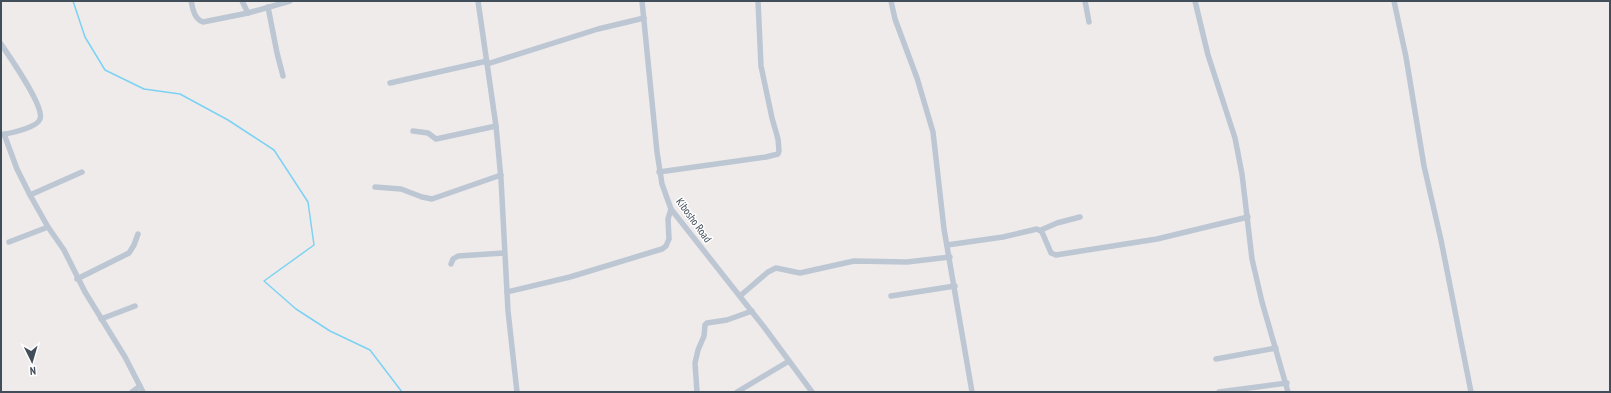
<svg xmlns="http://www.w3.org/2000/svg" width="1611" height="393" font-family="'PT Sans Narrow',sans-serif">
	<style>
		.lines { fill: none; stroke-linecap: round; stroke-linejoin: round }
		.stream { stroke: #7cd2f3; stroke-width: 1.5 }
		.minor { stroke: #bdc7d3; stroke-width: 5.5 }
		.labels { text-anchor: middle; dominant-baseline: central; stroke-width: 3; stroke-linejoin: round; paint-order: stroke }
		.street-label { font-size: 11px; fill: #424d5a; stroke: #fff }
	</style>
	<rect width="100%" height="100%" fill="#efebeb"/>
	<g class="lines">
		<path class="stream" d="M73,1L85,37L105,70L144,89L180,94L228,120L274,150L308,202L314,245L264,281L296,309L330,331L370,350L402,392"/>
		<g class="minor">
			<path d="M191,1C193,9 194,19 203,22L248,13L290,1"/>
			<path d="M242,1L248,13"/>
			<path d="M478,1L496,126L501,179L508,311L517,392"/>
			<path d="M642,1L657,152L662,184L671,209L764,327L812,392"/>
			<path d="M891,1L895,19L917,78L933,132L944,229L972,392"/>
			<path d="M1085,1L1089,22"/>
			<path d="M1195,1L1208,55L1235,138L1242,174L1252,259L1262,302L1288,392"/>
			<path d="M1394,1L1406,57L1424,166L1441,240L1471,392"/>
			<path d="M268,7L277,53L283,76"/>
			<path d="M1,44C9,56 45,107 40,119C37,128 10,133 1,135"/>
			<path d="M487,64L598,29L644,18"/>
			<path d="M390,83L487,61"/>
			<path d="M413,131L428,133L436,139L496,126"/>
			<path d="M4,134L17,169L30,195L48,227L64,250L85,292L125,357L143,392"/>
			<path d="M659,172L766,157L778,154L779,151L778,139L772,118L761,66L758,1"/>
			<path d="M375,187L401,189L422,197L432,199L501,175"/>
			<path d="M30,195L82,172"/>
			<path d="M1041,230L1057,223L1080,217"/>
			<path d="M9,242L48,227"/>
			<path d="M947,245L1003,237L1037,229L1042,232L1051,253L1056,255L1157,239L1248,217"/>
			<path d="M451,264L453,259L458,256L504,253"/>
			<path d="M77,279L129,253L134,245L138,234"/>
			<path d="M507,292L570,277L662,249L666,246L669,239L668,219L671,209"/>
			<path d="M740,296L768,272L776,268L800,273L854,261L907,262L950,257"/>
			<path d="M891,296L955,286"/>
			<path d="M101,319L135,306"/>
			<path d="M1216,359L1276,348"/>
			<path d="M132,392L140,386"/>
			<path d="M697,392L695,363L698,350L704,336L705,325L707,323L727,320L752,311"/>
			<path d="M737,392L789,361"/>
			<path d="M1219,392L1287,383"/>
		</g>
	</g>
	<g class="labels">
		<g class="street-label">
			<text transform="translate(694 220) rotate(54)">Kibosho Road</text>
		</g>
	</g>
	<rect width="1611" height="393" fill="none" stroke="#424d5a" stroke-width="4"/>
	<g transform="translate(32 361) rotate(175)" stroke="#ffffff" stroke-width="3" paint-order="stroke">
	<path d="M0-3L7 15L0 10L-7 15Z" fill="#424d5a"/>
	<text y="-6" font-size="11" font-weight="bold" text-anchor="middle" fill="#424d5a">N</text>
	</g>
</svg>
